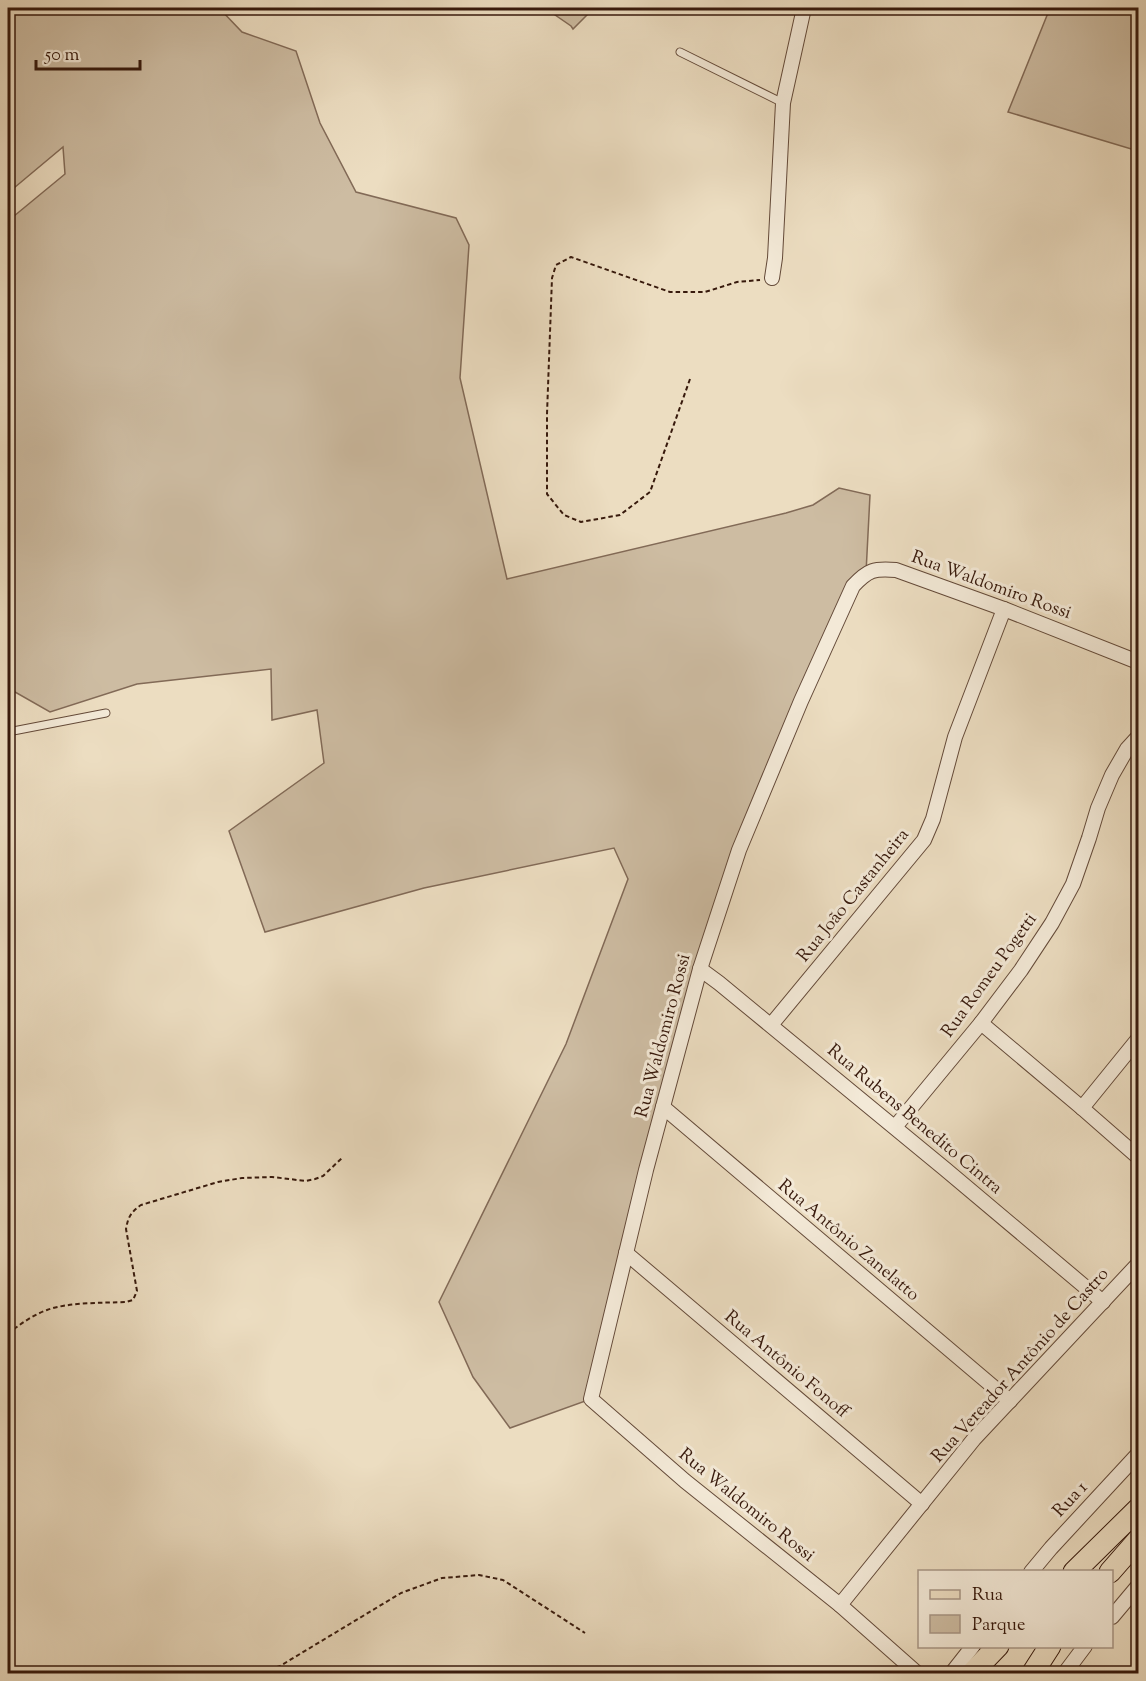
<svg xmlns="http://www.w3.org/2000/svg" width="1146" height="1681" font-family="'Sorts Mill Goudy',serif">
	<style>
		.green { fill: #cdbca2; stroke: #826a57; stroke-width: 1.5 }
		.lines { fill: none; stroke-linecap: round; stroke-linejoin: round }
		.lane-casing { stroke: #644a39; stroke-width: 9 }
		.street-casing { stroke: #644a39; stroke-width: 16 }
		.primary-casing { stroke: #37190c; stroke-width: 23 }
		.path { stroke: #37190c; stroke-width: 2; stroke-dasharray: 4.5 3; stroke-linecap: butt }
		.lane { stroke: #f3e9d7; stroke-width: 7 }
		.street { stroke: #f3e9d7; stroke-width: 14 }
		.primary { stroke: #ecddc1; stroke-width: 21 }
		.labels { text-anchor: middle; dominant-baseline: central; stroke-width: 6; stroke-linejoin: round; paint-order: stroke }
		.street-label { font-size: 18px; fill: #37190c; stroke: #f3e9d7 }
	</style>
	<rect width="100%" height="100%" fill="#ecddc1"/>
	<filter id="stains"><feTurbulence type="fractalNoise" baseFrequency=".00333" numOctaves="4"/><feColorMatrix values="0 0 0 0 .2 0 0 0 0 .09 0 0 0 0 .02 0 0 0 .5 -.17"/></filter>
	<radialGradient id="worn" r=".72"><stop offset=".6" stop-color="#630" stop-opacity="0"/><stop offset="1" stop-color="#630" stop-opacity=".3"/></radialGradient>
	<g class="green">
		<path d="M8,8H219L242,32L296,51L320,123L356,192L456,218L469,245L460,378L507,579L786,513L813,505L839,488L870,495L866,573L801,701L700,969L591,1399L510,1428L473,1377L439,1302L566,1044L628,879L614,848L424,888L265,932L229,831L324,763L317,710L272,720L271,669L137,684L50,712L8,688V221L65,174L63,147L8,193Z"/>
		<path d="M545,8H596L593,13H589L573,29L571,26Z"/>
		<path d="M1050,8H1138V151L1008,112Z"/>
	</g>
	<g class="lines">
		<g class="lane-casing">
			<g id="lane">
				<path d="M680,52L783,103"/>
				<path d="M8,732L106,713"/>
			</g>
		</g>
		<g class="street-casing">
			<g id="street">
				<path d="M772,278L775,258L783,103L804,8"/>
				<path d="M700,969L719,983L945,1169L1103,1302"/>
				<path d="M981,1023L1082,1108L1138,1157"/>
				<path d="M771,1025L924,840L933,819L955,737L1004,609"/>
				<path d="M663,1107L1010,1401"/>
				<path d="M1082,1108L1138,1039"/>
				<path d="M895,1127L981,1023L1021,970L1052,923L1073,884L1089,838L1098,808L1112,775L1127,749L1138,737"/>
				<path d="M626,1253L922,1504"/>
				<path d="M1031,1572L1051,1548L1138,1454"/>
				<path d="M840,1605L974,1439L1138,1264"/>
				<path d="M1112,1617L1138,1586"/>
				<path d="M918,1674L840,1605L685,1481L591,1399L646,1170L700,969L739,850L801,701L853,586C868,570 874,568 896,570L1004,609L1138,662"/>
				<path d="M951,1674L973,1646"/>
				<path d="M1064,1674L1085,1646"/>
			</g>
		</g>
		<g class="primary-casing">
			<g id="primary">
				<path d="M1074,1572L1138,1509"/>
				<path d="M1110,1572L1138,1540"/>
				<path d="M971,1674L998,1646"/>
				<path d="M1032,1674L1050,1646"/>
			</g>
		</g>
		<g class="path">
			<path d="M690,379L650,492L620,515L581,522L564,515L547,494V414L552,278L556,265L571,257L670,292H705L737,282L760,280"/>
			<path d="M8,1334C20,1324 33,1315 47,1310C69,1302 103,1303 126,1302L133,1300L137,1291L126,1229C128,1217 131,1212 141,1205L218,1182L242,1178L272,1177L306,1181L315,1179L323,1176L343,1157"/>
			<path d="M255,1674L280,1666L401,1593L442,1578L479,1575L503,1580L585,1633"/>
		</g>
		<use href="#lane" class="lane"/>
		<use href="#street" class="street"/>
		<use href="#primary" class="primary"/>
	</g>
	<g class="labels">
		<g class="street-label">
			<text transform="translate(991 586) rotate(20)">Rua Waldomiro Rossi</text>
			<text transform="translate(854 896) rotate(-51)">Rua João Castanheira</text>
			<text transform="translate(990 976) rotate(-54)">Rua Romeu Pogetti</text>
			<text transform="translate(664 1036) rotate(-75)">Rua Waldomiro Rossi</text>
			<text transform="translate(914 1120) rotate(40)">Rua Rubens Benedito Cintra</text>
			<text transform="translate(848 1241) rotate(40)">Rua Antônio Zanelatto</text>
			<text transform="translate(786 1365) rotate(40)">Rua Antônio Fonoff</text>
			<text transform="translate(1021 1366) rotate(-48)">Rua Vereador Antônio de Castro</text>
			<text transform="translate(1071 1500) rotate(-47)">Rua 1</text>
			<text transform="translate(746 1506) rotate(39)">Rua Waldomiro Rossi</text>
		</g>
	</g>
	<rect width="1146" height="1681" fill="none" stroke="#ecddc1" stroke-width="30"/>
	<rect x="9" y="9" width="1128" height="1663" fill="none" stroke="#37190c" stroke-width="3"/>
	<rect x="15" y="15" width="1116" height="1651" fill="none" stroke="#37190c" stroke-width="1.5"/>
	<rect x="918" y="1570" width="195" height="78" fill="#f3e9d7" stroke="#a89686" stroke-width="1.5"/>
	<rect x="930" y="1590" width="30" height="9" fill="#ecddc1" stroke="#a89686" stroke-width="1.5"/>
	<text x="972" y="1600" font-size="18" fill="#37190c">Rua</text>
	<rect x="930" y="1615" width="30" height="18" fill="#cdbca2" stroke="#a89686" stroke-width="1.5"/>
	<text x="972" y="1630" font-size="18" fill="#37190c">Parque</text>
	<path d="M36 60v9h104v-9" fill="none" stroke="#37190c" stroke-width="3"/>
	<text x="45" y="60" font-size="18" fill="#37190c" stroke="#f3e9d7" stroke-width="4.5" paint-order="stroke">50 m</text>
	<rect width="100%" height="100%" filter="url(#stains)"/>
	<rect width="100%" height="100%" fill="url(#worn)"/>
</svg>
